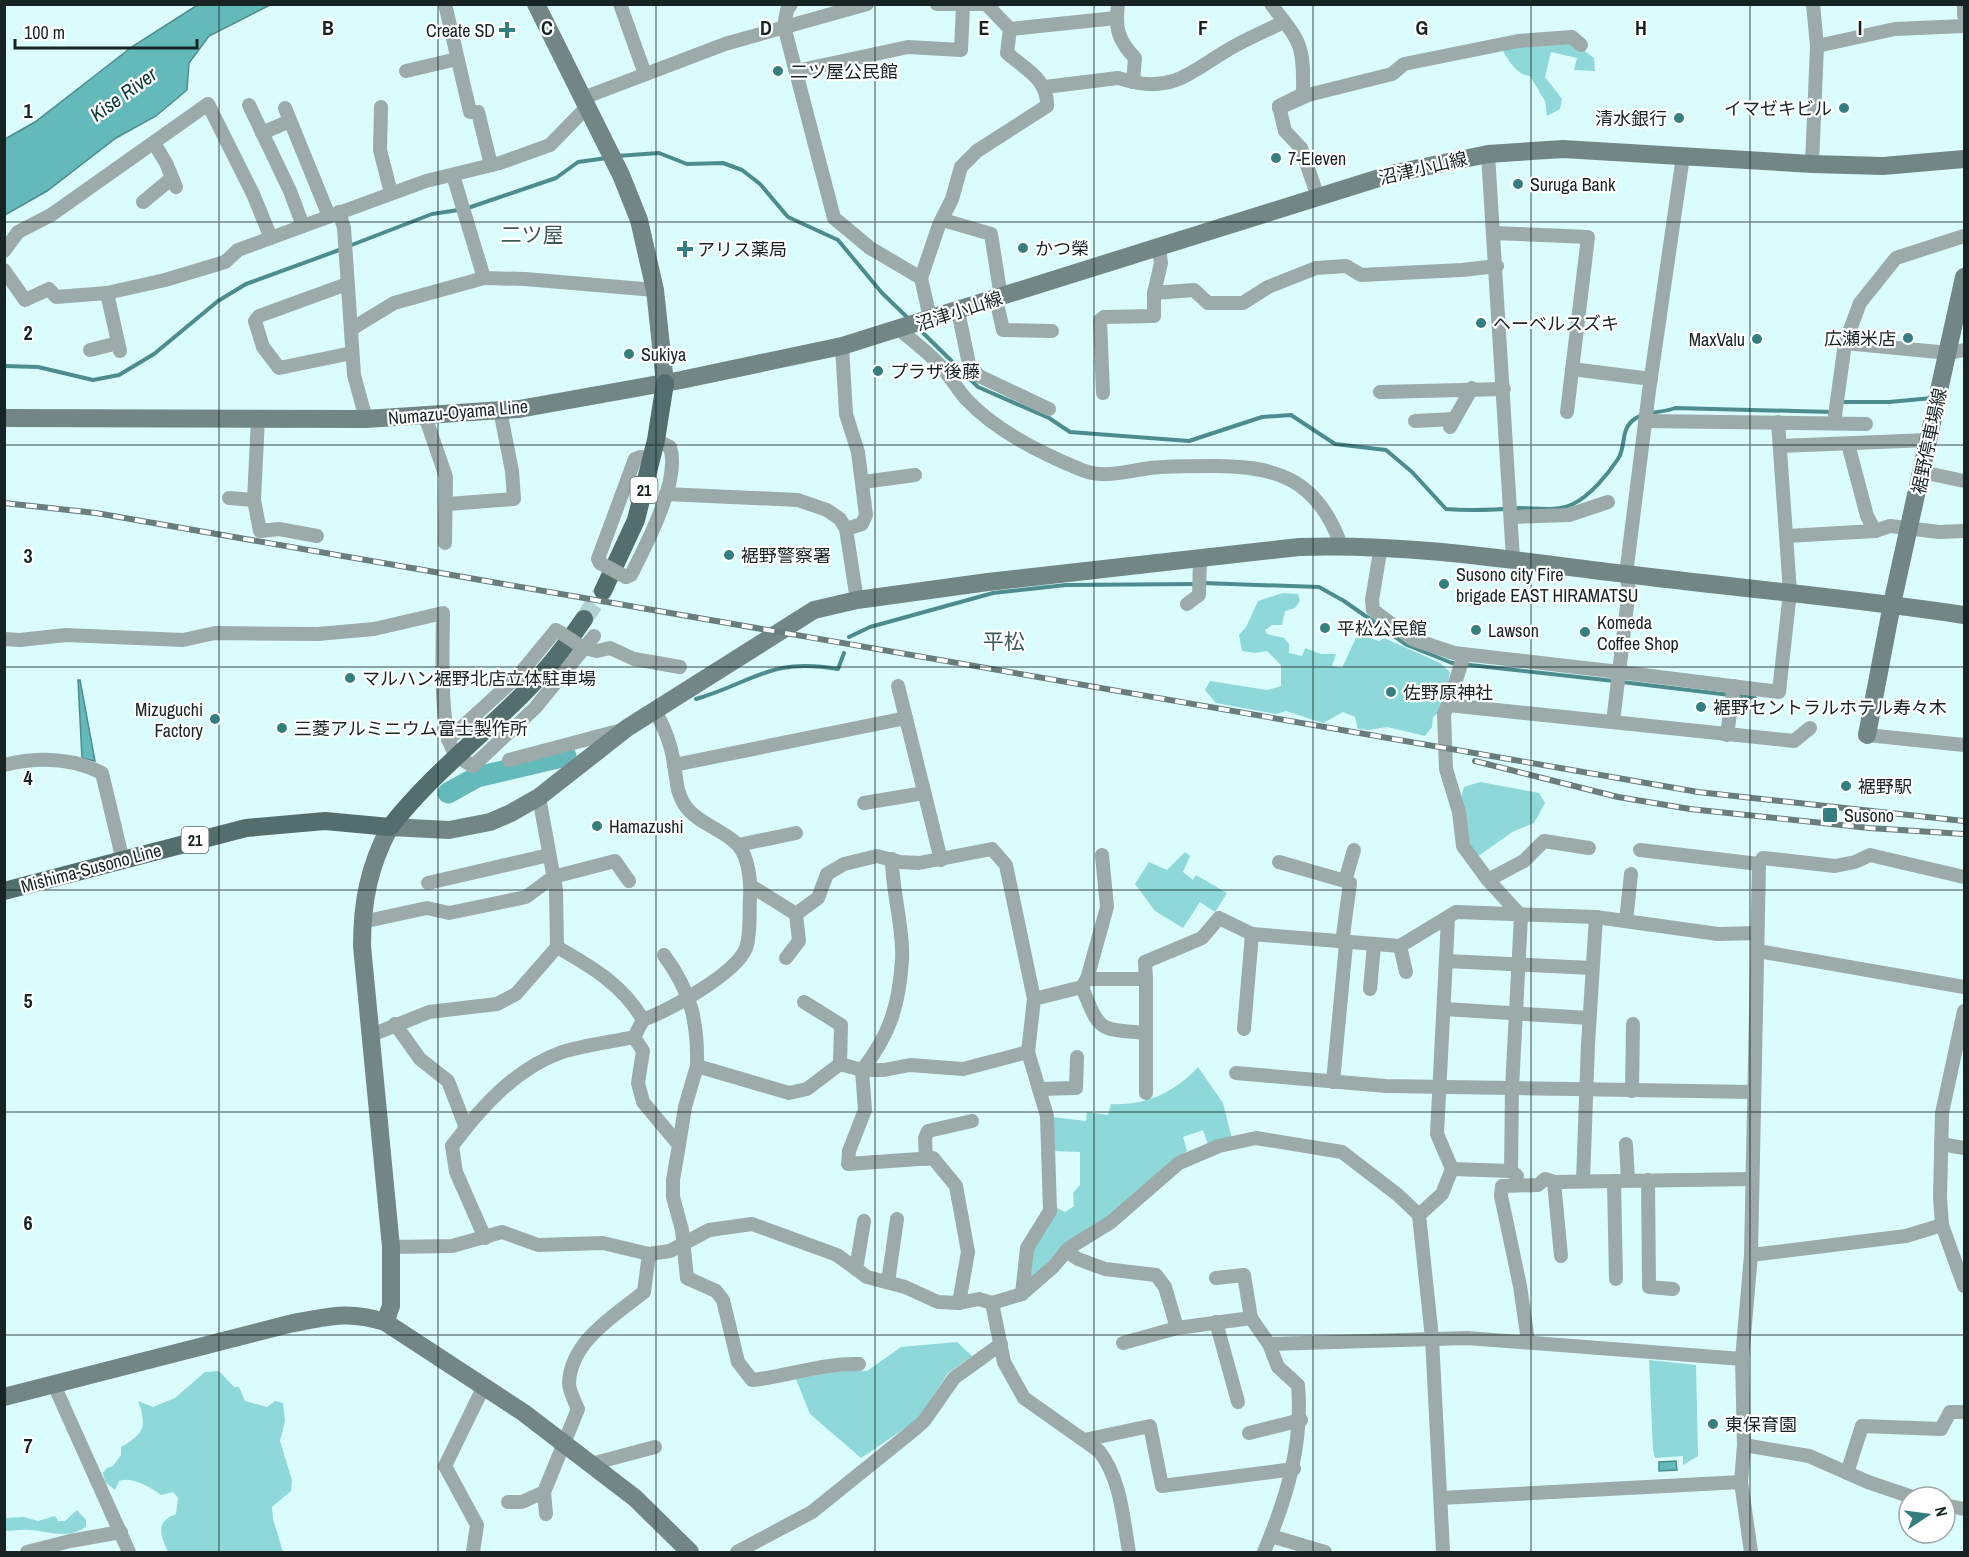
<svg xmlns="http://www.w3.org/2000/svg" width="1969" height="1557" font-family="'Archivo Narrow','Noto Sans JP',sans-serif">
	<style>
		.green { fill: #8ed8d9 }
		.water { fill: #64b9bb; stroke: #4d8c8e; stroke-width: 1.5 }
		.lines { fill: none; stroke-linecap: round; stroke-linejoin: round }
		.stream { stroke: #4d8c8e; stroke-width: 4 }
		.river { stroke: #64b9bb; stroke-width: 21 }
		.primary-tunnel { stroke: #b4d1d2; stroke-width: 18; stroke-dasharray: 18 9; stroke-linecap: butt }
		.street { stroke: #9caaaa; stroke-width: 14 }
		.secondary { stroke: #728686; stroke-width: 18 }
		.primary { stroke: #546d6d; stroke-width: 18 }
		.rail-casing { stroke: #697d7e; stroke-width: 6 }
		.rail { stroke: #fff; stroke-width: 4; stroke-dasharray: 11; stroke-linecap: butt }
		.street-bridge { stroke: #9caaaa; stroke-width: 14 }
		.grid { fill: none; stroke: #182424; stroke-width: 1.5; stroke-opacity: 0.55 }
		.poi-dot { fill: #357e80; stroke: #fff; stroke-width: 2 }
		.labels { text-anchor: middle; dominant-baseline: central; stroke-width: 4.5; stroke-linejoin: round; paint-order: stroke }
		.shield { fill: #fff; stroke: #5d6666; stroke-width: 1.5 }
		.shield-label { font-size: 16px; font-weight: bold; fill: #182424 }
		.poi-label { font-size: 18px; fill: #182424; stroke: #fff; text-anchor: start }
		.street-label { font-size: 18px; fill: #182424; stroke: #fff }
		.water-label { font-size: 20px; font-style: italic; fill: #0e3839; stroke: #fff }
		.quarter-label { font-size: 21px; fill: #3c595a; stroke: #fff }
		.grid-label { font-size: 20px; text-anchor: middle; font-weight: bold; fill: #182424; stroke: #fff; stroke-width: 4.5; stroke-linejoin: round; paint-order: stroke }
	</style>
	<rect width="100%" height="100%" fill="#dbfcfd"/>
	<g class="green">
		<path d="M1568,38L1594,58L1595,71L1574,70L1577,58L1551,52L1545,77L1562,99L1560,109L1547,116L1545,101L1530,76C1516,75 1506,58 1501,46Z"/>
		<path d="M1283,593L1298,594L1300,601L1295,608L1285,611L1282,625H1272L1265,630L1267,634L1284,638L1289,644V653L1302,656L1305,648L1321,654H1336L1332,666L1342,668L1360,629L1369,638L1379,641L1384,638L1440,663L1450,672L1442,710L1433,717L1432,727L1425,736L1387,727L1369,730L1358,729L1355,717L1343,712L1323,723L1286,711L1276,714L1216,703L1205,690L1210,681L1267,690L1281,686V665L1267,651L1255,653L1242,651L1239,635L1246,627L1258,601Z"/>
		<path d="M1480,782L1539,793L1545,803L1534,823L1512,832L1477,857C1466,840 1457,805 1464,787Z"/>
		<path d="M1185,852L1190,856L1183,872L1193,880L1196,875L1227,893L1215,912L1200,902L1183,928L1155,911L1135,884L1149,862L1167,870Z"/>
		<path d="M1198,1067L1223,1103L1232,1139L1208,1145L1203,1130L1183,1137L1187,1151L1168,1165L1108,1220L1058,1251L1031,1280L1028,1279L1032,1246L1057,1208L1065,1212L1074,1206L1073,1193L1080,1185V1152L1051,1151L1052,1117L1086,1121L1087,1112L1108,1115L1111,1104C1146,1106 1175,1092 1198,1067Z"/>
		<path d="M957,1342L972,1356L948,1373L917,1420L861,1458L810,1414L796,1379L839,1369L867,1371L901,1347Z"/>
		<path d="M1649,1360L1696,1365L1698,1456L1683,1465V1456L1655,1458L1653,1450Z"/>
		<path d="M219,1371L234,1387H239L245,1401L267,1407L275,1401L283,1403L285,1421L280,1441L292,1480L291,1491L272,1507L273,1519L283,1552H168C161,1536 154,1522 176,1514L178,1498L173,1492L161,1495C150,1487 132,1476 119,1481L115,1490L105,1482L103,1473L107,1468L113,1466L121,1455V1447C143,1434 148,1428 138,1401L153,1407L175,1398L205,1372Z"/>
		<path d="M77,1510L86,1520V1527C65,1540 49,1531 29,1530C21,1529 12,1531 5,1531V1518L24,1517L38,1521L55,1516L58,1521H65Z"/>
	</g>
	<g class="water">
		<path d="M199,4L270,5L209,36L189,63L187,90L156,116L116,138L47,191L5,215V139L35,122L133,46Z"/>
		<path d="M78,680H80L95,761L82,758Z"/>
		<path d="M1676,1461L1677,1470L1659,1471V1462Z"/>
	</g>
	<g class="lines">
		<g class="stream">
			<path d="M617,156L659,153L687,164L723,163L742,170L760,184L788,217L838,240L882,293L909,319"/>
			<path d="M349,246L432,214L465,209L556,178L578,162L607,158"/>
			<path d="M918,328L978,387L1049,418L1070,432L1189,441L1262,417L1291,415L1335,444L1386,450L1412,472L1446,509C1471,511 1494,510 1519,508C1537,508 1557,512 1573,504C1590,496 1608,474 1618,459C1627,445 1619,429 1636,418C1647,411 1663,413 1675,408L1832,412"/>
			<path d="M4,366L38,367L93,380L119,375L154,354L218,301L246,284L342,249"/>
			<path d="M1841,402H1889L1932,398"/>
			<path d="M1203,583L1319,587L1344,601L1407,645L1452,663L1614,681"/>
			<path d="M849,637L870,627L993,593L1066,585L1196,584"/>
			<path d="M1622,682L1755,698"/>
			<path d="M696,699C754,682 770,657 838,669L844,653"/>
		</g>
		<path class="river" d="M448,793L477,777L566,756"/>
		<path class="primary-tunnel" d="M584,619L603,591"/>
		<g class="street">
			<path d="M445,4L470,112H478L491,165"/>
			<path d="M620,4L645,74"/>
			<path d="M791,4L787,10L784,26L834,218L870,248L921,278L930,318"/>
			<path d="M937,4H992"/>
			<path d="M1271,4C1301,43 1304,44 1303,94L1279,106L1285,131L1301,148L1318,197"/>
			<path d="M1964,4V15"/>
			<path d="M1010,29L1116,18"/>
			<path d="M1817,46L1895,29L1964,26"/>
			<path d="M406,71L457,59"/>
			<path d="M796,71L908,47L961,50L963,6"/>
			<path d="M1133,82C1175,91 1192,71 1226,51C1244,40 1265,31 1284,22"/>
			<path d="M1045,87L1118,78L1133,82L1135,58C1118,40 1115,29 1118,4"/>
			<path d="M583,98L725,44L867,4"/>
			<path d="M249,105L290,191L303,226"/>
			<path d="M381,107L380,150L391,193"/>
			<path d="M285,108L329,216"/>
			<path d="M1279,108L1308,95L1392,74L1404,64L1518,41L1572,37L1581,45"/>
			<path d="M262,133L290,121"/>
			<path d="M154,143L166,163L176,187"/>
			<path d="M1488,154L1513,559"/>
			<path d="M1812,164L1817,46L1813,4"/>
			<path d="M453,175L484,278"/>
			<path d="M143,202L172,178"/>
			<path d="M339,212L344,228L354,375L366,419"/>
			<path d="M943,220L991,234L1001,297"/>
			<path d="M1494,233L1588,237L1567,412"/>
			<path d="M1159,248L1161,263L1154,293L1194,290L1208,303H1243L1268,287L1316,268L1346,266L1361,275L1462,270L1497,266"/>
			<path d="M4,251L18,232L51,215L208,104L253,194L271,238"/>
			<path d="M4,270L25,300L49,289L56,297L107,293L165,280L225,262L238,250L426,181L500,163L550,145L587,107"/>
			<path d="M921,278L939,225L952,199L961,167L977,151L1047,106C1048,79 1025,69 1007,53L1010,29L986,4"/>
			<path d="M347,284L259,316L255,321L263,347L279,368L352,353"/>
			<path d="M107,293L120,351"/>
			<path d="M996,299L1003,330L1052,331"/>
			<path d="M958,311L969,364L979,376L1049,409"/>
			<path d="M353,328L394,303L484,278L525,279L655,290"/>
			<path d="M900,330C915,343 932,355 944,370C952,379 958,390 966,399C996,431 1042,454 1082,470C1104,479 1128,471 1150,468C1169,466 1189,466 1209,466C1275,465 1317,478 1341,545"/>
			<path d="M1845,343L1860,303L1896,258L1964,236"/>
			<path d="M842,346L846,414L858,452L866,515L862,524L846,529"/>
			<path d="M90,350L118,343"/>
			<path d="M1572,369L1651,379"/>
			<path d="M1380,392L1504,389"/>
			<path d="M1103,393L1100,320L1104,317L1154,316V293"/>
			<path d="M425,416L446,477L445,543"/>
			<path d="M258,418L254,500L260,531L279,529L317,536"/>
			<path d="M1415,421L1454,419"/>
			<path d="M1645,421L1866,424"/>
			<path d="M1834,423L1845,343L1949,353L1964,350"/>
			<path d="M1450,427L1472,388"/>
			<path d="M1848,444L1867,516L1875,531"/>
			<path d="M1780,446L1928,440"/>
			<path d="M1922,472L1964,481"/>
			<path d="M863,482L915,475"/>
			<path d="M666,494L798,500L827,510L840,519L846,529L857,600"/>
			<path d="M229,498L254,500"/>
			<path d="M448,504L514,499L512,471L500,410"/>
			<path d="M1511,517L1569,515L1608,502"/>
			<path d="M1787,536L1875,531L1890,526L1939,532L1964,531"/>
			<path d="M1381,546L1372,600L1373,610L1412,639L1454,653L1619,672L1629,589L1626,574L1649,391L1683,156"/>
			<path d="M600,563L598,559L635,459L640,457L652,459"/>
			<path d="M626,577L631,575C646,545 681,480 670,447L656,440"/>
			<path d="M1187,604L1199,595L1200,559"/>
			<path d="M4,639L20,640L66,635L183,640L215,633L318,634L374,629L443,613C443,641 438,739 457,756C462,760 468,763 473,766L535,708L594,636"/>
			<path d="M580,647L597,651L610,648L634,659L680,667"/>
			<path d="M1464,655L1448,705L1794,741L1810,728"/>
			<path d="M898,686L941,860"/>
			<path d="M1448,705L1444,714L1446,769L1459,812L1463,846L1488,880L1521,916L1512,1088L1511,1171"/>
			<path d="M1613,722L1619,672L1779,692L1790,592L1778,422"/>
			<path d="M1727,735L1734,686"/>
			<path d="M1867,735L1964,745"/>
			<path d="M448,740L519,675L556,630L561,633"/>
			<path d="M509,760L622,730"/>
			<path d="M4,765C37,757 72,758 102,773L123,861"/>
			<path d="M674,765L906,718"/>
			<path d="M539,797L556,890L557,947"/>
			<path d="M864,803L924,793"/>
			<path d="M738,845L796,833"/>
			<path d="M1640,850L1759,864L1763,858L1835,866L1855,862L1870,855L1964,877"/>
			<path d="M1279,862L1345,881"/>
			<path d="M1488,880L1524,861L1544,841L1589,848"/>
			<path d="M428,883L549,855"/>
			<path d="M751,886L796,914L818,898L827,874L844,864L877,856L900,862L919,863L992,849L1006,865L1034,999L1028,1052L1047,1116L1050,1211L1027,1248L1022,1294"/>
			<path d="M1626,921L1631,874"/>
			<path d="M362,922L427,908L449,913L526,897L553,877L615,861L629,881"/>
			<path d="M1342,943L1350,883L1345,881L1354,850"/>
			<path d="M1400,946L1406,972"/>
			<path d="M1758,951L1964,987"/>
			<path d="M664,955C691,992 698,1021 697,1066L789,1093L807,1089L840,1064L862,1070C890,1035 899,1005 902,960C904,927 892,893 892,859"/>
			<path d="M786,958L799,941L796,914"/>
			<path d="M1446,961L1592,968"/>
			<path d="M1087,979L1107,907L1102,855"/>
			<path d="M1146,979V1033"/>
			<path d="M1082,987C1100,1032 1098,1029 1146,1033V1093"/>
			<path d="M1370,989L1374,945"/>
			<path d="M1034,999L1082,987L1087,979H1146L1145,962L1202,938L1219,918L1252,934L1400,946L1456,912L1596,917L1718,934L1757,933"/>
			<path d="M804,1002L841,1025L840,1064"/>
			<path d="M1444,1009L1589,1018"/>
			<path d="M1964,1011L1942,1113L1940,1198L1942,1225L1964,1286"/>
			<path d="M643,1020C669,1010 736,974 746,948C751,934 749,912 750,898C751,882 749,858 738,845C723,829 697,824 684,804C676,791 677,780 674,765C672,747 664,725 654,710"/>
			<path d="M395,1024L420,1059L448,1081L466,1128"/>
			<path d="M1244,1029L1252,934"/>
			<path d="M369,1036L429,1012L497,1004L516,994L557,947C592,967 623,985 643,1020L634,1037C611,1042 585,1045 562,1052C515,1069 481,1107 452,1146L456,1172L485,1238"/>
			<path d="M634,1037L643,1051L638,1083L643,1102L679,1145L673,1180V1197L682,1230L687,1278L716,1291L723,1300L738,1362L752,1380C788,1376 822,1363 859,1364"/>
			<path d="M1236,1073L1386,1086L1754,1092"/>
			<path d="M1333,1082L1346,944"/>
			<path d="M1039,1089L1076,1088L1077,1057"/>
			<path d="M1632,1091L1633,1024"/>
			<path d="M1626,1144L1628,1180"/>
			<path d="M1941,1144L1964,1148"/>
			<path d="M679,1145L685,1107L697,1066"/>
			<path d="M926,1159L925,1138L928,1131L972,1121"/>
			<path d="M1452,1169L1511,1171L1517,1176"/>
			<path d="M1648,1180L1649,1287L1673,1289"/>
			<path d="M1583,1181L1588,1044L1596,917"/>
			<path d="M1614,1181L1616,1279"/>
			<path d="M1554,1182L1561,1256"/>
			<path d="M1419,1215L1442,1194L1452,1169L1437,1134L1448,919"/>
			<path d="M391,1247L452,1246L502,1232L538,1245L603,1243L649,1254L670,1251L709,1230L752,1224L837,1255L867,1277L905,1287L938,1302L959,1303L979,1299L992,1303L1004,1362L1024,1398L1099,1451C1121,1479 1123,1518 1129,1552"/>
			<path d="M1066,1251L1078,1259L1105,1269L1156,1275L1165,1287L1177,1328"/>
			<path d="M1751,1255L1906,1236L1942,1225"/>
			<path d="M856,1269L864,1221"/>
			<path d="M1216,1278L1244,1275L1251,1318"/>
			<path d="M888,1282L897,1219"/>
			<path d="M959,1303L968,1252L956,1186L933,1158L848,1164L849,1151L865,1110L862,1070H884L910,1065L963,1069L1028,1052"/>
			<path d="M992,1303L1022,1294L1053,1267L1069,1248L1111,1222L1179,1163L1219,1146L1256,1138L1342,1152L1398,1195L1419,1215L1432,1338L1443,1552"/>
			<path d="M1216,1322L1238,1402"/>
			<path d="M1528,1341L1520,1286L1501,1196L1502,1186L1538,1185L1545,1179L1554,1182L1752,1179"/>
			<path d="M1123,1343L1177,1328L1251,1318L1269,1344L1278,1367L1298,1385C1303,1445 1287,1497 1264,1552"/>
			<path d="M1269,1344L1467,1338L1742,1359"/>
			<path d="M54,1385L129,1552"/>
			<path d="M1249,1433L1301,1420"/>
			<path d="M1084,1440L1150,1426L1162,1486L1294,1469"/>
			<path d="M1744,1445L1809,1456L1868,1482L1912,1497"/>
			<path d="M591,1464L655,1447"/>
			<path d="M1847,1473L1862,1426L1941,1429L1950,1412H1964"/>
			<path d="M544,1492L546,1514"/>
			<path d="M1441,1498L1741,1482"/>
			<path d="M508,1502H522L544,1492L578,1409C575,1402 569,1391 569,1383C571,1341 614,1316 644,1292L649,1254"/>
			<path d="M1945,1505L1964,1509"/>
			<path d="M1271,1536L1325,1552"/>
			<path d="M27,1552L70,1541L121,1532"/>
			<path d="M473,1552L477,1525L445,1466L483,1388"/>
			<path d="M737,1552L812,1512L915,1429L924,1421L954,1378L1001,1344"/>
			<path d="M1751,1552L1741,1482L1744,1445L1742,1359L1751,1255L1759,864"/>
		</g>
		<g class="secondary">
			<path d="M536,4L621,175L639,220L655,290L665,383"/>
			<path d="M4,418L366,419L519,409L681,380L842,346L1395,173L1488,154L1563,149L1812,164L1883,166L1964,159"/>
			<path d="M1867,735L1892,604L1964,277"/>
			<path d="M385,1322L391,1306V1247L362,946C362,902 369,866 390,827L449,830L490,822L511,813L539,797L627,728L814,610L857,600L988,582L1299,547C1408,543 1517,561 1625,574C1738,588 1852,598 1964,615"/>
			<path d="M4,1397L289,1324C327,1317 347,1310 385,1322L524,1413L635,1498L690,1552"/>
		</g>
		<g class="primary">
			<path d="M603,591L636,520L656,440L665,383"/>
			<path d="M4,891L246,828L325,821L390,827C429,777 478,739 523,694C546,671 566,646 584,619"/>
		</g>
		<g class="rail-casing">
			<g id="rail">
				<path d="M4,503L96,513L1698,792L1964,821"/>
				<path d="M1475,761L1618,797L1690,809L1869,828L1964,834"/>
			</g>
		</g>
		<use href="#rail" class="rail"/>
		<g class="street-bridge">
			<path d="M600,563L626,577"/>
			<path d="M561,633L579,645"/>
		</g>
	</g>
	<path class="grid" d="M219,4V1552M438,4V1552M656,4V1552M875,4V1552M1094,4V1552M1313,4V1552M1531,4V1552M1750,4V1552M4,222H1964M4,445H1964M4,667H1964M4,890H1964M4,1112H1964M4,1335H1964"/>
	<g class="poi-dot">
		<path d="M504 21h6v6h6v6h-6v6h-6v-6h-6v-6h6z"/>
		<circle cx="778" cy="71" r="6"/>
		<circle cx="1844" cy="108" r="6"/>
		<circle cx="1679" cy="118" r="6"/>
		<circle cx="1276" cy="158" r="6"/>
		<circle cx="1518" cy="184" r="6"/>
		<circle cx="1023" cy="248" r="6"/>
		<path d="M682 240h6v6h6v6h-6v6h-6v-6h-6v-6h6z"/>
		<circle cx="1481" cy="323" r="6"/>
		<circle cx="1908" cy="338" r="6"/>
		<circle cx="1757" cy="339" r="6"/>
		<circle cx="629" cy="354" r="6"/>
		<circle cx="878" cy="371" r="6"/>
		<circle cx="729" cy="555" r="6"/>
		<circle cx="1444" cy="584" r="6"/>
		<circle cx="1325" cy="628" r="6"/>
		<circle cx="1476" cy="630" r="6"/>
		<circle cx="1585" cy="632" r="6"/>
		<circle cx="350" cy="678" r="6"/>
		<circle cx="1391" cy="692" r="6"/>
		<circle cx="1701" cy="707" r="6"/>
		<circle cx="215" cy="719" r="6"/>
		<circle cx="282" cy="728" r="6"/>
		<circle cx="1846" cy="786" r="6"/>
		<rect x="1822" y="807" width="16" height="16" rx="3"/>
		<circle cx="597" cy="826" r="6"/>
		<circle cx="1713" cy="1424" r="6"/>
	</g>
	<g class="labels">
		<g class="shield">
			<rect x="630.5" y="477" width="27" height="26" rx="4.5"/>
			<rect x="181.5" y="827" width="27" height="26" rx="4.5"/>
		</g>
		<g class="shield-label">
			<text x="644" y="490">21</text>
			<text x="195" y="840">21</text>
		</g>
		<g class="poi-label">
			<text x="495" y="30" text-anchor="end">Create SD</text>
			<text x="790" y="71">二ツ屋公民館</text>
			<text x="1832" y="108" text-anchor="end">イマゼキビル</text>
			<text x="1667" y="118" text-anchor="end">清水銀行</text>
			<text x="1288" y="158">7-Eleven</text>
			<text x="1530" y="184">Suruga Bank</text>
			<text x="1035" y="248">かつ榮</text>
			<text x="697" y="249">アリス薬局</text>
			<text x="1493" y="323">ヘーベルスズキ</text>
			<text x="1896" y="338" text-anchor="end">広瀬米店</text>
			<text x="1745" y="339" text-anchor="end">MaxValu</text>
			<text x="641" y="354">Sukiya</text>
			<text x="890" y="371">プラザ後藤</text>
			<text x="741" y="555">裾野警察署</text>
			<text x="1456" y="574">Susono city Fire<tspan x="1456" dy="21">brigade EAST HIRAMATSU</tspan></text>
			<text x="1597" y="622">Komeda<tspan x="1597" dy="21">Coffee Shop</tspan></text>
			<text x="1337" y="628">平松公民館</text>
			<text x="1488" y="630">Lawson</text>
			<text x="362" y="678">マルハン裾野北店立体駐車場</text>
			<text x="1403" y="692">佐野原神社</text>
			<text x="1713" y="707">裾野セントラルホテル寿々木</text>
			<text x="203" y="709" text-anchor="end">Mizuguchi<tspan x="203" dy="21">Factory</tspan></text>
			<text x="294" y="728">三菱アルミニウム富士製作所</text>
			<text x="1858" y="786">裾野駅</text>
			<text x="1844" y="815">Susono</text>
			<text x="609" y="826">Hamazushi</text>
			<text x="1725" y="1424">東保育園</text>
		</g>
		<g class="street-label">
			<text transform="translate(1423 168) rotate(-13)">沼津小山線</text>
			<text transform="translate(959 311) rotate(-18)">沼津小山線</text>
			<text transform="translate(458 412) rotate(-5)">Numazu-Oyama Line</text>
			<text transform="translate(1929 441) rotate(-78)">裾野停車場線</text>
			<text transform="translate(91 868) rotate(-15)">Mishima-Susono Line</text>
		</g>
		<g class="water-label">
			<text transform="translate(123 94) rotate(-36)">Kise River</text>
		</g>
		<g class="quarter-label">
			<text x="532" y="234">二ツ屋</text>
			<text x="1004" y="641">平松</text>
		</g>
	</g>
	<g class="grid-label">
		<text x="328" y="35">B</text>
		<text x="547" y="35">C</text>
		<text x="766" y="35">D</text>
		<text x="984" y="35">E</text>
		<text x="1203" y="35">F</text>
		<text x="1422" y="35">G</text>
		<text x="1641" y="35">H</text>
		<text x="1860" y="35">I</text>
		<text x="28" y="118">1</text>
		<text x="28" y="340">2</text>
		<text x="28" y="563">3</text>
		<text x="28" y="785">4</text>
		<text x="28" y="1008">5</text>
		<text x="28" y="1230">6</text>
		<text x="28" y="1453">7</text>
	</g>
	<rect width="1969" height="1557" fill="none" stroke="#182424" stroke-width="12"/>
	<g transform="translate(1927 1515) rotate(77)"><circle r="28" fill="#ffffff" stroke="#a3a7a7" stroke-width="1.5"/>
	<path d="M0-4.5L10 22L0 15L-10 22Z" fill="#357e80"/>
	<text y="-9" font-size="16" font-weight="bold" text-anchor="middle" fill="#182424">N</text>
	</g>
	<path d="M15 39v9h182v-9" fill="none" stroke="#182424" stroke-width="3"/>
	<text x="24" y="39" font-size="18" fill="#182424" stroke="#ffffff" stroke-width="4.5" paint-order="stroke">100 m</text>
</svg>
